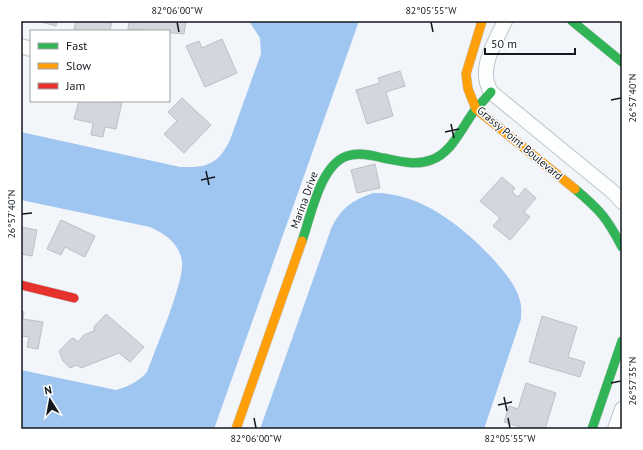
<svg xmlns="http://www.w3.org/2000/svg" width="643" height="450" font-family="'PT Sans',sans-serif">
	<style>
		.water { fill: #9fc5f1 }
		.building { fill: #d3d7dd; stroke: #bcc0c4 }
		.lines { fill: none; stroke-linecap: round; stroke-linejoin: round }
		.street-casing { stroke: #c0c5ca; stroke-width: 16 }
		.fast-casing { stroke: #c0c5ca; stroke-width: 10 }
		.slow-casing { stroke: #c0c5ca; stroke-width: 10 }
		.jam-casing { stroke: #c0c5ca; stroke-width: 10 }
		.street { stroke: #fdfefe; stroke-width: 14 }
		.fast { stroke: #30b455; stroke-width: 9 }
		.slow { stroke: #ff9f0a; stroke-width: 9 }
		.jam { stroke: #e5322d; stroke-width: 9 }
		.ticks { fill: none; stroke: #13191f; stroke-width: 1.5 }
		.labels { text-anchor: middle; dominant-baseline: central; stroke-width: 3; stroke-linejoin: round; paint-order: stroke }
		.street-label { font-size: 11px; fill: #13191f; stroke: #fff }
		.neatline { fill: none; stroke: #13191f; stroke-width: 1.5 }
		.ticks-label { font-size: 10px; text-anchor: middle; fill: #13191f }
	</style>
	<rect width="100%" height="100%" fill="#f2f5f9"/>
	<g class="water">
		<path d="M249,21H359L214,429H21V370L116,390C129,386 138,382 147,372C155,349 185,281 182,261C179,243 165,234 150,227L21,200V132L180,167C206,168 218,165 230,140L261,54L260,38Z"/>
		<path d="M373,193C421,192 463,227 494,260C504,272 517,286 520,301C522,307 521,313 521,319L484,429H260L331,229C341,208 351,201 373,193Z"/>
	</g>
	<g class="building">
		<path d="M38,21H57L56,26Z"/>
		<path d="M76,21H112L110,31H83L74,29Z"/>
		<path d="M129,21H186L184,34L128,29Z"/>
		<path d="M222,39L237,73L205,87L186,46L199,41L202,48Z"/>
		<path d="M400,71L405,86L386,92L393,116L367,124L356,90L380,83L378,78Z"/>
		<path d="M182,98L211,125L184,153L164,134L177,121L168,112Z"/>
		<path d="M79,101L122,102L116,129L105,127L103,137L91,135L93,123L74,119Z"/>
		<path d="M375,164L380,188L357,193L351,170Z"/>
		<path d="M502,177L515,188L512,192L518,197L525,188L536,198L524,212L530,217L510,240L493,226L500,218L480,201Z"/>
		<path d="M61,220L95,236L85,257L65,247L61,255L47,249Z"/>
		<path d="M21,227L37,230L32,256L21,254Z"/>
		<path d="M21,311L24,312L23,319L43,322L38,349L27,347L29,337L21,336Z"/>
		<path d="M106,314L144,347L130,362L119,353L81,368L77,365L70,368L63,361L59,351L71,339L74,338L78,342L84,335L94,331V327Z"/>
		<path d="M542,316L577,327L568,357L585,362L580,377L529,362Z"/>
		<path d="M526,383L556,393L545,429H526L504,422L509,406L518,409Z"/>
	</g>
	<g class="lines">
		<g class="street-casing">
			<g id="street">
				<path d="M505,21C495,43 477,69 491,92L613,192L622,202"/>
				<path d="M21,46L31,49"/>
				<path d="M615,429L622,409"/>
			</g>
		</g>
		<g class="fast-casing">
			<g id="fast">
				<path d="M572,21L622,62"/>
				<path d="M575,189C600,210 607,218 622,247"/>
				<path d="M302,241C311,216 320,165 347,156C359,152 372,155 383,158C399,161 416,166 431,160C452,153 462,127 475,110C480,104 486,98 491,92"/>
				<path d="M592,429L622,341"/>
			</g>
		</g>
		<g class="slow-casing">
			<g id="slow">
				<path d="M482,21L466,74L468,89L476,109L575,189"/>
				<path d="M236,429L302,241"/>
			</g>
		</g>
		<g class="jam-casing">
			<path id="jam" d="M21,285L74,298"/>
		</g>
		<use href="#street" class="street"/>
		<use href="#fast" class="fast"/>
		<use href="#slow" class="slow"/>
		<use href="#jam" class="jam"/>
	</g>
	<path class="ticks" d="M177,22L179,32M431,22L433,32M611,100L621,98M451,124L454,138M445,132L459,129M206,171L209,185M201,180L215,177M22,214L32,213M611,383L621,381M504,397L507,411M498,405L512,402M254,418L256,428M508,418L510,428"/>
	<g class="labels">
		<g class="street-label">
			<text transform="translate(520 143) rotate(40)">Grassy Point Boulevard</text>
			<text transform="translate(304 200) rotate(-70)">Marina Drive</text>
		</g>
	</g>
	<rect width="643" height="450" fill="none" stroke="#ffffff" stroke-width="44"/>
	<rect x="30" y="30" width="140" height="72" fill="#ffffff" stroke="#a1a3a5"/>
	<rect x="38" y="43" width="20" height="6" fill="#30b455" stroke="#a1a3a5"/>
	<text x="66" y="50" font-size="12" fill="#13191f">Fast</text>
	<rect x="38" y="63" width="20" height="6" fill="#ff9f0a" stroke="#a1a3a5"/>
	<text x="66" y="70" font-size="12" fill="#13191f">Slow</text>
	<rect x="38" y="83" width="20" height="6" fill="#e5322d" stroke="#a1a3a5"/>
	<text x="66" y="90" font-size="12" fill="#13191f">Jam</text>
	<g transform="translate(50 400) rotate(349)" stroke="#ffffff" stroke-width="3" paint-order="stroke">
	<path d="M0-3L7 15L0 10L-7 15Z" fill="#13191f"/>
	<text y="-6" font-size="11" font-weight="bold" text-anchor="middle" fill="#13191f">N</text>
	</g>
	<path d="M485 48v6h90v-6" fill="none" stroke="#13191f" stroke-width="2"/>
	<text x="491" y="48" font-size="12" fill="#13191f" stroke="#ffffff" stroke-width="3" paint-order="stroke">50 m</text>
	<rect x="22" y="22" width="599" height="406" class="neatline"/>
	<g class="ticks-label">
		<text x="177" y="14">82°06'00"W</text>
		<text x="431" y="14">82°05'55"W</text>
		<text transform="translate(632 98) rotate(-90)" y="4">26°57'40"N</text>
		<text transform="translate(11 214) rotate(-90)" y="4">26°57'40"N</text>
		<text transform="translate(632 381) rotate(-90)" y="4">26°57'35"N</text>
		<text x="256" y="442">82°06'00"W</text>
		<text x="510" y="442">82°05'55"W</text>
	</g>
</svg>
